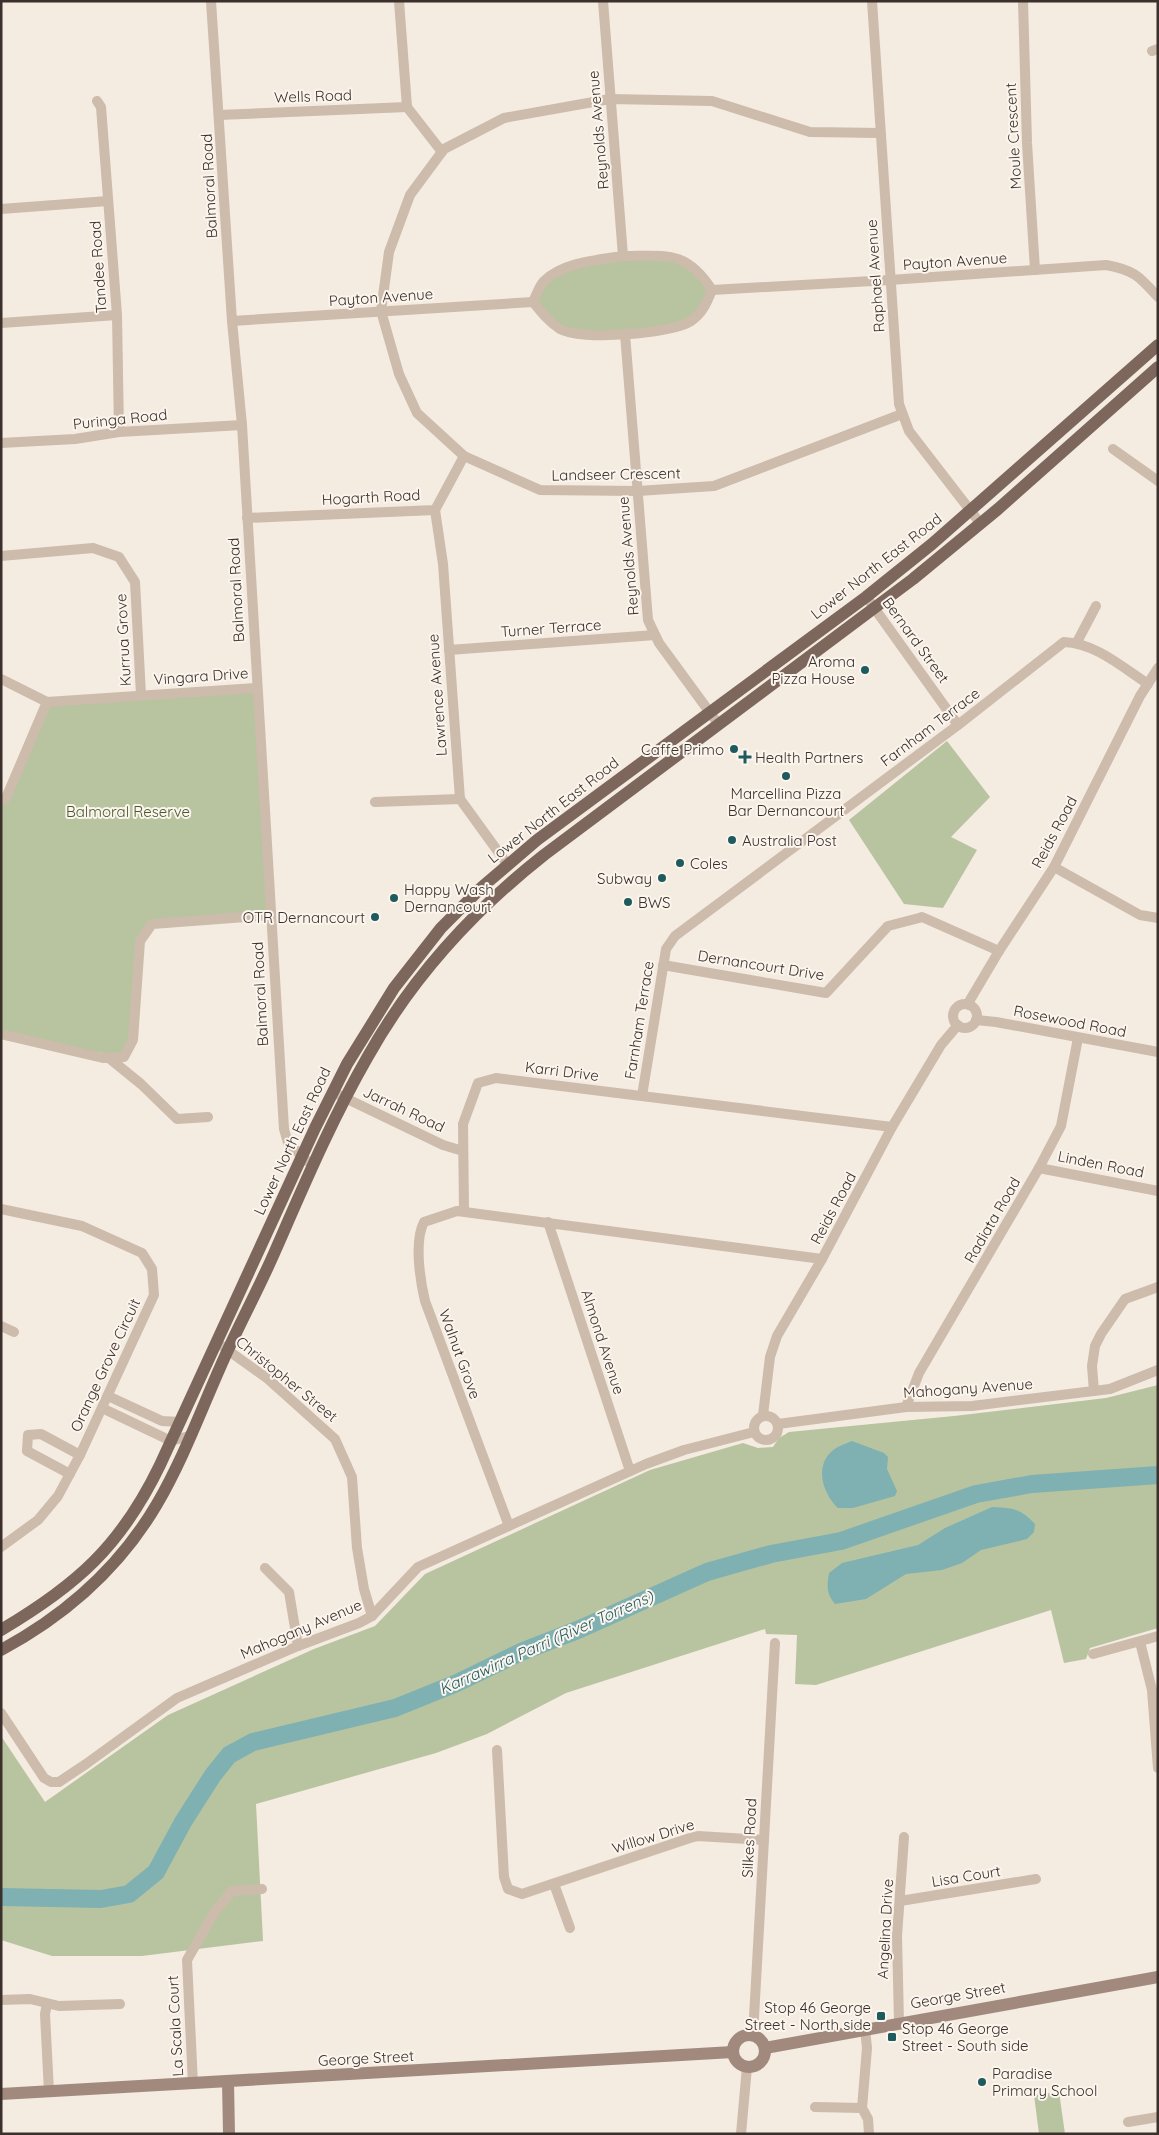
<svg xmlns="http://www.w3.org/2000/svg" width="1159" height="2135" font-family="Quicksand,sans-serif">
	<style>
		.green { fill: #b8c4a0 }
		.water { fill: #7fb0b2 }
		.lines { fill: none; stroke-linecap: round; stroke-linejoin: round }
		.river { stroke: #7fb0b2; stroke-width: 18 }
		.street { stroke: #cdbbac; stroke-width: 10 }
		.secondary { stroke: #a18a7d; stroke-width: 12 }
		.primary { stroke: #7d675c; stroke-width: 12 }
		.poi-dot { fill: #1f5a5e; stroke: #fbf5ee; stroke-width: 2 }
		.labels { text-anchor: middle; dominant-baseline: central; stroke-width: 4; stroke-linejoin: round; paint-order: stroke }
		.street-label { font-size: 15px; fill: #3b302b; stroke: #fbf5ee }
		.poi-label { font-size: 15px; fill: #3b302b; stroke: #fbf5ee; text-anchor: start }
		.park-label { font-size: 15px; fill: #4a5a2e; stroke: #fbf5ee }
		.water-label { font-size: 16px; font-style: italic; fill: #1f5a5e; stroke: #fbf5ee }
	</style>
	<rect width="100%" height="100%" fill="#f4ebe1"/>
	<g class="green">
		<path d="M623,256L685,261L712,290L691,321L625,334L562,330L533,302L558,271Z"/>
		<path d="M257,688L271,915L152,924L140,941L133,1040L124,1057L1,1034V800L47,702Z"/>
		<path d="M947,741L990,797L951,837L977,850L943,908L904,904L849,820Z"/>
		<path d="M1158,1385V1628L1090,1648L1086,1659L1064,1663L1051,1610L816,1685L795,1684L797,1635L766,1634L765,1629L566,1693L487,1734L436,1753L256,1804L263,1941L142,1956H52L1,1940V1736L45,1802L168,1715L314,1649L375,1626L425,1574L650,1470L743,1443L758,1448L773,1447L779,1438L789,1432L954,1416L1106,1398Z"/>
		<path d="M1059,2092L1065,2134H1039L1034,2095Z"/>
	</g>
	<g class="water">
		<path d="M852,1441L884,1453L888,1457L887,1469L897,1491L895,1496L853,1508H838C824,1495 814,1468 831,1452C837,1446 845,1444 852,1441Z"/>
		<path d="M992,1507C1013,1508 1020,1508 1035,1524L1034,1532L1027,1539L981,1550L962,1563L942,1570L906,1574L866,1599L835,1604C826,1593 827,1586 829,1573L842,1563L918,1545L945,1528Z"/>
	</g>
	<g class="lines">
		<path class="river" d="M1,1897L101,1899L129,1894L156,1872L183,1822L213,1775L229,1755L253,1742L395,1708L457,1683L521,1652L580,1629L707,1572L771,1554L841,1541L976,1494L1032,1484L1158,1475"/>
		<g class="street">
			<path d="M211,1L232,321L242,425L284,1129L288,1143L307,1161"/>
			<path d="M399,1L407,107L442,152"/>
			<path d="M603,1L623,256"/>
			<path d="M872,1L899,404L909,431L980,523"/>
			<path d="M1023,1L1027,143L1035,270"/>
			<path d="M1152,51L1158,49"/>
			<path d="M97,101L101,107L117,315L119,432"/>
			<path d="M219,115L407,107"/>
			<path d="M880,133L810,132L712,101L610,99L504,118L444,149L410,195L389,252L381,311L399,374L417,413L464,456L540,490L638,491L714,486L902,414"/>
			<path d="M1,209L108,201"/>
			<path d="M623,256C667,256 686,250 712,290C707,302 703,313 691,321C672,334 580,341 560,329C549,322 541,312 533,302C536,296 539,286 544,281C564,262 597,260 623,256Z"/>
			<path d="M712,290L890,280L1106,265C1134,270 1139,276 1158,297"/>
			<path d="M232,321L533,302"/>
			<path d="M1,323L117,315"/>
			<path d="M625,334L648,620L659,643L719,725"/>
			<path d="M1,443L75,439L119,432L242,425"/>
			<path d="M1113,449L1158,481"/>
			<path d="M435,510L443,564L460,799L507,864"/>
			<path d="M247,518L435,510L464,456"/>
			<path d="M1,556L93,548L119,557L135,582L141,695"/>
			<path d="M870,602L958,725"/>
			<path d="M1077,642L1096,606"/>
			<path d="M449,650L655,635"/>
			<path d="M1,679L47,702L257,688"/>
			<path d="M1,800L6,798L47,702"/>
			<path d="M375,802L460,799"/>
			<path d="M1054,867L1140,915L1158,918"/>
			<path d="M663,965L826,993L888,926L919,918L922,917L999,951"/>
			<circle cx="965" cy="1016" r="12"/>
			<path d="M969,1005L970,1000L999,951L1054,867L1140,696L1158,668"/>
			<path d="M976,1020L996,1022L1158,1052"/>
			<path d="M1,1034L103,1058L124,1057L133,1040L140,941L152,924L271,915"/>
			<path d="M109,1058L141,1084L177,1119L208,1117"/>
			<path d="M339,1095L443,1145L463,1151"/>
			<path d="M642,1096L666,949L675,936L958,725L1064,642C1095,643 1122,667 1148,684"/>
			<path d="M1039,1168L1158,1191"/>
			<path d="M1,1209L82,1226L142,1253L152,1269L154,1295L80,1455L58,1496L38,1520L1,1547"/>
			<path d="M464,1211L463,1124L478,1083L496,1078L892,1127"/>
			<path d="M548,1222L630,1471"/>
			<path d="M1,1326L14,1332"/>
			<path d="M222,1346L268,1379L335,1439L352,1477L357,1548L364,1589L372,1616"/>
			<path d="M1094,1391L1092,1366L1095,1346L1101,1334L1125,1299L1158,1287"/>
			<path d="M108,1396L162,1421L180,1422"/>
			<path d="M906,1407L919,1373L1039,1168L1061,1126L1078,1038"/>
			<path d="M102,1408L171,1441L189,1436"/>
			<path d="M763,1415L770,1357L777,1336L822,1259L892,1127L941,1045L958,1025"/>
			<circle cx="766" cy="1428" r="12"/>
			<path d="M778,1424L906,1407L972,1406L1110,1389L1158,1370"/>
			<path d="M70,1474L27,1451L28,1435L41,1434L80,1455"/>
			<path d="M509,1526L425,1301C420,1280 414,1241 424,1222L457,1211L822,1259"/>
			<path d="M265,1568L289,1592L298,1646"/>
			<path d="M1140,1642L1152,1690L1158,1768"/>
			<path d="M1093,1654L1158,1636"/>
			<path d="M1,1713L44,1778L51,1782H59L86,1764L177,1698L298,1646L359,1623L372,1616L418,1567L646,1464L684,1450L754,1432"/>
			<path d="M497,1750L504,1877L508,1889L522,1894L690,1838L698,1836L764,1840"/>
			<path d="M554,1884L570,1928"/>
			<path d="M900,1901L1036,1879"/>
			<path d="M1,2000L30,1999L59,2006L120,2004"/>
			<path d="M47,2004L45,2014L49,2092"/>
			<path d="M899,2023L897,1936L904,1837"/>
			<path d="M865,2029L867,2048L862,2108L868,2119L869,2134"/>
			<path d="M753,2035L775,1643"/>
			<path d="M193,2084L187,1960L214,1913L232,1891L262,1889"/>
			<path d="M815,2107L862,2108"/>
			<path d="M1128,2122L1158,2117"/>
			<path d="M741,2134L747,2067"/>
		</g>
		<g class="secondary">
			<circle cx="749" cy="2051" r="16"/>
			<path d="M765,2048L1158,1977"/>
			<path d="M228,2082L229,2134"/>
			<path d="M1,2094L733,2052"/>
		</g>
		<g class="primary">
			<path d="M1,1630C77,1585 121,1546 160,1465L315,1128L347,1064L394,988L441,928L482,887L537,840L866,597L932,544L1158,345"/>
			<path d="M1,1650C66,1615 120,1567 157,1504C185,1456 204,1402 227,1352C243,1317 261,1284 276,1249C304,1185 332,1119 367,1058C411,979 473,911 544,855L913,579L998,509L1158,367"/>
		</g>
	</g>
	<g class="poi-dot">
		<circle cx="865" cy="670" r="5"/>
		<circle cx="734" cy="749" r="5"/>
		<path d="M742.5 749.5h5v5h5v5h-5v5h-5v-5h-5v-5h5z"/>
		<circle cx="786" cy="776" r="5"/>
		<circle cx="732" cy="840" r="5"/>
		<circle cx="680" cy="863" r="5"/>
		<circle cx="662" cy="878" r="5"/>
		<circle cx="394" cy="898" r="5"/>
		<circle cx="628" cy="902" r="5"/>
		<circle cx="375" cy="917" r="5"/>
		<rect x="876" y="2011" width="10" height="10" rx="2.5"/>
		<rect x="887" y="2032" width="10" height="10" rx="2.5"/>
		<circle cx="982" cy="2082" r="5"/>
	</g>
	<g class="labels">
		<g class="street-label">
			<text transform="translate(313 96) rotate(-2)">Wells Road</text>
			<text transform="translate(598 130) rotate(-95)">Reynolds Avenue</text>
			<text transform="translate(1013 136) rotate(-93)">Moule Crescent</text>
			<text transform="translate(209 186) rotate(-93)">Balmoral Road</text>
			<text transform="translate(955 261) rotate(-4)">Payton Avenue</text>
			<text transform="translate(98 267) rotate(-94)">Tandee Road</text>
			<text transform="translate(875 276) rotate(-94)">Raphael Avenue</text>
			<text transform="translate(381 297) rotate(-4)">Payton Avenue</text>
			<text transform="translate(120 419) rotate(-6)">Puringa Road</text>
			<text transform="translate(616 474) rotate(-1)">Landseer Crescent</text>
			<text transform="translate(371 497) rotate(-3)">Hogarth Road</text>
			<text transform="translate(628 556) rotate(-95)">Reynolds Avenue</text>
			<text transform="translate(876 566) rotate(-38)">Lower North East Road</text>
			<text transform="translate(236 590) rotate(-93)">Balmoral Road</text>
			<text transform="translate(551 628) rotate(-4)">Turner Terrace</text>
			<text transform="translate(123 640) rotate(-93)">Kurrua Grove</text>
			<text transform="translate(916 640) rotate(54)">Bernard Street</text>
			<text transform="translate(201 676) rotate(-4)">Vingara Drive</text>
			<text transform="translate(437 695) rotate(-94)">Lawrence Avenue</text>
			<text transform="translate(930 727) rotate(-37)">Farnham Terrace</text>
			<text transform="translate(553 810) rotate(-38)">Lower North East Road</text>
			<text transform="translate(1054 832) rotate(-62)">Reids Road</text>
			<text transform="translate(761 965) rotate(9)">Dernancourt Drive</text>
			<text transform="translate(260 994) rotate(-93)">Balmoral Road</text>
			<text transform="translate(639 1020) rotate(-81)">Farnham Terrace</text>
			<text transform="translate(1070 1021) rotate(11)">Rosewood Road</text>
			<text transform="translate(562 1071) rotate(7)">Karri Drive</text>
			<text transform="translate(404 1109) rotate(25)">Jarrah Road</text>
			<text transform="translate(292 1141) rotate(-65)">Lower North East Road</text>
			<text transform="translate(1101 1164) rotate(11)">Linden Road</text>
			<text transform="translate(833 1208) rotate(-62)">Reids Road</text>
			<text transform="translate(992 1220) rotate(-60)">Radiata Road</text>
			<text transform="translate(603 1342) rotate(72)">Almond Avenue</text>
			<text transform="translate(460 1354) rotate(70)">Walnut Grove</text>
			<text transform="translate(105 1365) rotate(-65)">Orange Grove Circuit</text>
			<text transform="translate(287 1379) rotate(39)">Christopher Street</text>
			<text transform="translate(968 1388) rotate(-4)">Mahogany Avenue</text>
			<text transform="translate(301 1629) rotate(-23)">Mahogany Avenue</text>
			<text transform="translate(653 1836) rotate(-17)">Willow Drive</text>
			<text transform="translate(749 1838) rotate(-87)">Silkes Road</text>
			<text transform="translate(966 1876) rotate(-9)">Lisa Court</text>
			<text transform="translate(885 1929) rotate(-87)">Angelina Drive</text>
			<text transform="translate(958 1995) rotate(-10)">George Street</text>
			<text transform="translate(175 2026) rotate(-93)">La Scala Court</text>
			<text transform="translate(366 2058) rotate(-3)">George Street</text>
		</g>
		<g class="poi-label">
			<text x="855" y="661" text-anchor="end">Aroma<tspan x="855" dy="17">Pizza House</tspan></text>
			<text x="724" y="749" text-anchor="end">Caffe Primo</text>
			<text x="755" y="757">Health Partners</text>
			<text x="786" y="793" text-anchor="middle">Marcellina Pizza<tspan x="786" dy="17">Bar Dernancourt</tspan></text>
			<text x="742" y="840">Australia Post</text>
			<text x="690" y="863">Coles</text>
			<text x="652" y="878" text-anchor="end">Subway</text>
			<text x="404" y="889">Happy Wash<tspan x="404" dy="17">Dernancourt</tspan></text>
			<text x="638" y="902">BWS</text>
			<text x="365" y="917" text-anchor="end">OTR Dernancourt</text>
			<text x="871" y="2007" text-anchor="end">Stop 46 George<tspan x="871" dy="17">Street - North side</tspan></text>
			<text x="902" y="2028">Stop 46 George<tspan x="902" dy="17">Street - South side</tspan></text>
			<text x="992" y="2073">Paradise<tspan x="992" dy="17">Primary School</tspan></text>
		</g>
		<g class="park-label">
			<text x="128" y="811">Balmoral Reserve</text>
		</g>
		<g class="water-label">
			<text transform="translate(546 1642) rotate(-24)">Karrawirra Parri (River Torrens)</text>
		</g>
	</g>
	<rect width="1159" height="2135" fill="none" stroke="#3b302b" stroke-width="5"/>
</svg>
